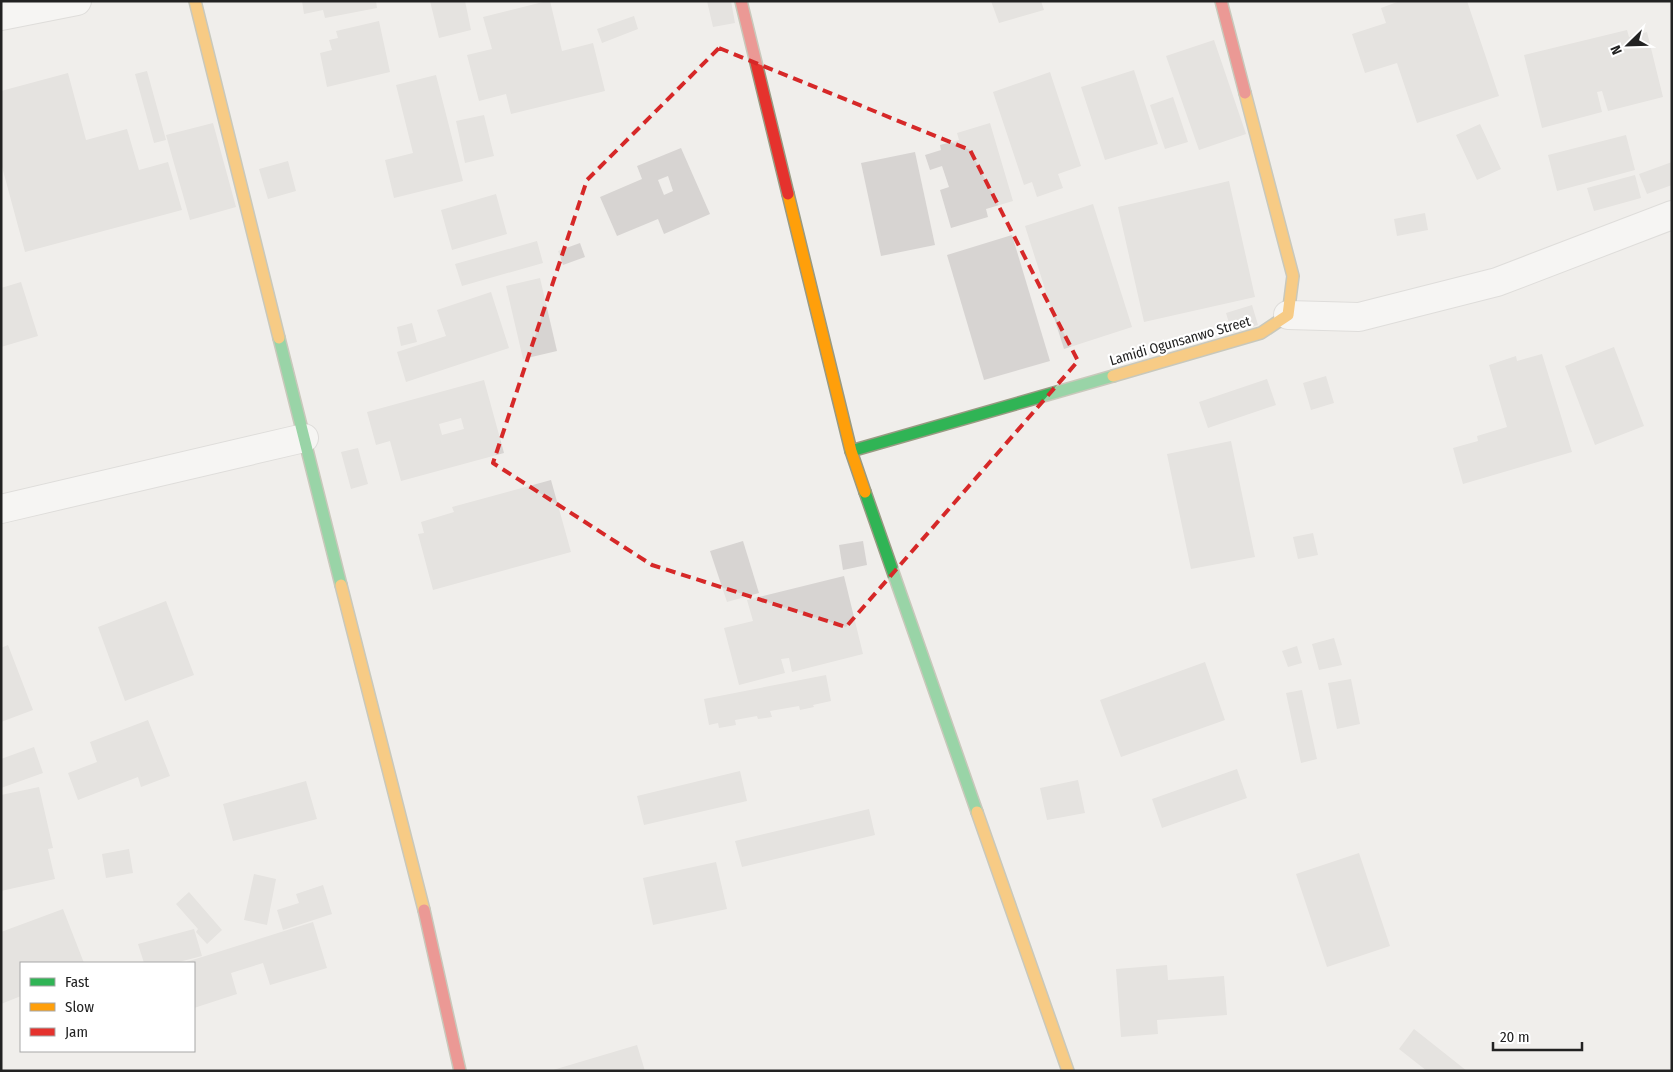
<svg xmlns="http://www.w3.org/2000/svg" width="1673" height="1072" font-family="'Fira Sans Condensed',sans-serif">
	<style>
		.building { fill: #d7d4d2; fill-rule: evenodd }
		.lines { fill: none; stroke-linecap: round; stroke-linejoin: round }
		.street-casing { stroke: #c9c8c7; stroke-width: 30 }
		.fast-casing { stroke: #999a82; stroke-width: 14 }
		.slow-casing { stroke: #999a82; stroke-width: 14 }
		.jam-casing { stroke: #999a82; stroke-width: 14 }
		.street { stroke: #fdfcfc; stroke-width: 28 }
		.fast { stroke: #30b455; stroke-width: 11 }
		.slow { stroke: #ff9f0a; stroke-width: 11 }
		.jam { stroke: #e5322d; stroke-width: 11 }
		.marked { fill: none; stroke: #d62828; stroke-width: 4; stroke-dasharray: 10 6; stroke-linejoin: round }
		.labels { text-anchor: middle; dominant-baseline: central; stroke-width: 4.5; stroke-linejoin: round; paint-order: stroke }
		.street-label { font-size: 14px; fill: #222; stroke: #fff }
	</style>
	<rect width="100%" height="100%" fill="#f0eeeb"/>
	<g class="building">
		<path d="M302,1H376L377,8L325,18L323,10L304,14Z"/>
		<path d="M430,1H465L471,30L439,38Z"/>
		<path d="M547,1H550L562,51L593,43L605,91L511,114L506,94L479,101L467,55L492,49L483,17Z"/>
		<path d="M707,1H731L735,23L713,27Z"/>
		<path d="M991,1H1041L1044,10L999,23Z"/>
		<path d="M1400,1H1467L1499,96L1417,123L1397,63L1365,73L1352,34L1386,23L1381,8Z"/>
		<path d="M634,16L638,29L602,43L597,29Z"/>
		<path d="M379,21L390,72L327,87L320,53L332,50L329,40L338,38L336,31Z"/>
		<path d="M1627,30L1629,37L1647,32L1663,97L1608,111L1602,91L1597,92L1602,112L1542,128L1524,55Z"/>
		<path d="M1214,40L1246,134L1199,150L1166,56Z"/>
		<path d="M1134,70L1158,144L1105,160L1081,87Z"/>
		<path d="M147,71L166,140L154,143L135,74Z"/>
		<path d="M1050,72L1081,166L1058,174L1063,188L1037,197L1032,182L1024,185L993,92Z"/>
		<path d="M68,73L86,140L127,129L139,170L168,162L182,210L25,252L1,163V91Z"/>
		<path d="M436,75L463,181L394,198L385,160L413,153L396,85Z"/>
		<path d="M1173,97L1188,142L1165,149L1150,105Z"/>
		<path d="M484,115L494,156L465,163L456,121Z"/>
		<path d="M213,123L236,207L190,220L166,135Z"/>
		<path d="M990,123L1013,201L986,209L988,217L951,228L940,190L949,187L942,166L930,170L925,155L941,150L940,145L959,140L957,133Z"/>
		<path d="M1480,124L1501,169L1477,180L1456,135Z"/>
		<path d="M1626,135L1635,170L1557,191L1548,155Z"/>
		<path d="M681,148L710,214L664,234L658,219L617,236L600,197L642,179L637,166ZM668,176L673,191L664,195L658,180Z"/>
		<path d="M915,152L935,245L881,256L861,163Z"/>
		<path d="M288,161L296,191L268,199L259,169Z"/>
		<path d="M1672,162V185L1647,194L1639,174Z"/>
		<path d="M1635,175L1641,198L1594,211L1587,188Z"/>
		<path d="M1229,181L1255,297L1144,322L1118,207Z"/>
		<path d="M496,194L507,234L452,250L441,210Z"/>
		<path d="M1093,204L1132,327L1064,349L1025,226Z"/>
		<path d="M1425,213L1428,230L1397,236L1394,219Z"/>
		<path d="M1012,235L1050,361L984,380L947,255Z"/>
		<path d="M537,241L543,263L462,286L455,264Z"/>
		<path d="M580,243L585,257L563,265L558,251Z"/>
		<path d="M540,278L557,351L523,359L506,286Z"/>
		<path d="M21,282L38,336L1,347V288Z"/>
		<path d="M491,292L509,348L406,382L397,352L446,336L437,310Z"/>
		<path d="M1252,305L1258,325L1232,333L1226,313Z"/>
		<path d="M412,323L417,342L401,346L397,327Z"/>
		<path d="M1614,347L1644,426L1595,445L1565,366Z"/>
		<path d="M1542,354L1572,452L1463,484L1453,448L1478,441L1477,436L1507,427L1489,365L1516,356L1517,361Z"/>
		<path d="M1326,376L1334,403L1311,410L1303,383Z"/>
		<path d="M1267,379L1276,405L1208,428L1199,402Z"/>
		<path d="M484,380L504,453L401,481L390,441L376,445L367,412ZM461,418L464,429L442,435L439,424Z"/>
		<path d="M1231,441L1255,557L1191,569L1167,454Z"/>
		<path d="M358,448L368,484L351,489L341,452Z"/>
		<path d="M551,480L571,552L433,590L418,534L424,533L421,522L454,512L452,507Z"/>
		<path d="M1313,533L1318,555L1298,559L1293,537Z"/>
		<path d="M743,541L759,593L727,602L710,551Z"/>
		<path d="M863,541L867,565L843,570L839,545Z"/>
		<path d="M844,576L863,654L792,672L789,658L781,659L785,673L739,685L724,628L753,621L747,600Z"/>
		<path d="M166,601L194,675L125,701L98,627Z"/>
		<path d="M1334,638L1342,665L1319,670L1312,644Z"/>
		<path d="M8,645L33,710L1,722V648Z"/>
		<path d="M1297,646L1302,663L1288,667L1282,651Z"/>
		<path d="M1205,662L1225,720L1121,757L1100,700Z"/>
		<path d="M826,675L831,701L813,705L814,707L800,710L799,706L770,711L772,717L758,719L757,716L735,720L736,725L719,728L718,723L709,725L704,699Z"/>
		<path d="M1351,679L1360,724L1337,729L1328,683Z"/>
		<path d="M1302,690L1317,759L1301,763L1286,693Z"/>
		<path d="M148,720L170,776L141,787L138,777L78,800L68,773L97,762L90,742Z"/>
		<path d="M34,747L43,773L1,788V759Z"/>
		<path d="M1237,769L1247,798L1162,828L1152,799Z"/>
		<path d="M740,771L747,801L644,825L637,796Z"/>
		<path d="M1078,780L1085,813L1047,820L1040,788Z"/>
		<path d="M306,781L317,819L233,841L223,804Z"/>
		<path d="M39,787L53,848L48,849L55,879L1,891V795Z"/>
		<path d="M869,809L875,835L742,867L735,841Z"/>
		<path d="M129,849L133,873L106,878L102,854Z"/>
		<path d="M1359,853L1390,946L1327,967L1296,874Z"/>
		<path d="M716,862L727,909L653,925L643,878Z"/>
		<path d="M254,874L276,879L267,925L244,920Z"/>
		<path d="M323,885L332,914L283,930L277,910L299,903L296,894Z"/>
		<path d="M189,892L222,930L207,944L196,932L198,929L176,904Z"/>
		<path d="M63,909L84,963H21V996L1,1004V932Z"/>
		<path d="M313,922L327,968L270,985L263,963L231,973L237,994L194,1008V963H183Z"/>
		<path d="M194,929L202,956L175,963H144L138,944Z"/>
		<path d="M1167,965L1168,980L1224,976L1227,1015L1157,1020L1158,1034L1121,1037L1116,969Z"/>
		<path d="M1414,1029L1467,1071H1427L1399,1049Z"/>
		<path d="M637,1045L645,1071H553V1070Z"/>
	</g>
	<g class="lines">
		<g class="street-casing">
			<g id="street">
				<path d="M1,16L77,1"/>
				<path d="M1288,315L1359,317L1497,282L1672,215"/>
				<path d="M1,509L304,438"/>
			</g>
		</g>
		<g class="fast-casing">
			<g id="fast">
				<path d="M279,338L341,585"/>
				<path d="M851,451L1113,376"/>
				<path d="M865,492L977,812"/>
			</g>
		</g>
		<g class="slow-casing">
			<g id="slow">
				<path d="M195,1L279,338"/>
				<path d="M788,194L851,451L865,492"/>
				<path d="M1113,376L1261,333L1288,315L1293,276L1245,93"/>
				<path d="M341,585L424,910"/>
				<path d="M977,812L1068,1071"/>
			</g>
		</g>
		<g class="jam-casing">
			<g id="jam">
				<path d="M741,1L788,194"/>
				<path d="M1221,1L1245,93"/>
				<path d="M424,910L460,1071"/>
			</g>
		</g>
		<use href="#street" class="street"/>
		<use href="#fast" class="fast"/>
		<use href="#slow" class="slow"/>
		<use href="#jam" class="jam"/>
	</g>
	<path d="M0 0H1673V1072H0ZM719,48L970,150L1078,361L846,627L652,565L493,463L587,180Z" fill="#f0eeeb" fill-opacity=".55" fill-rule="evenodd"/>
	<path class="marked" d="M719,48L970,150L1078,361L846,627L652,565L493,463L587,180Z"/>
	<g class="labels">
		<g class="street-label">
			<text transform="translate(1180 341) rotate(-16)">Lamidi Ogunsanwo Street</text>
		</g>
	</g>
	<rect width="1673" height="1072" fill="none" stroke="#222222" stroke-width="5"/>
	<rect x="20" y="962" width="175" height="90" fill="#ffffff" stroke="#a7a7a7"/>
	<rect x="30" y="978" width="25" height="8" fill="#30b455" stroke="#a7a7a7"/>
	<text x="65" y="987" font-size="15" fill="#222222">Fast</text>
	<rect x="30" y="1003" width="25" height="8" fill="#ff9f0a" stroke="#a7a7a7"/>
	<text x="65" y="1012" font-size="15" fill="#222222">Slow</text>
	<rect x="30" y="1028" width="25" height="8" fill="#e5322d" stroke="#a7a7a7"/>
	<text x="65" y="1037" font-size="15" fill="#222222">Jam</text>
	<g transform="translate(1628 45) rotate(247)" stroke="#ffffff" stroke-width="4" paint-order="stroke">
	<path d="M0-4L9 19L0 12L-9 19Z" fill="#222222"/>
	<text y="-8" font-size="14" font-weight="bold" text-anchor="middle" fill="#222222">N</text>
	</g>
	<path d="M1493 1042v8h89v-8" fill="none" stroke="#222222" stroke-width="2.5"/>
	<text x="1500" y="1042" font-size="15" fill="#222222" stroke="#ffffff" stroke-width="4" paint-order="stroke">20 m</text>
</svg>
